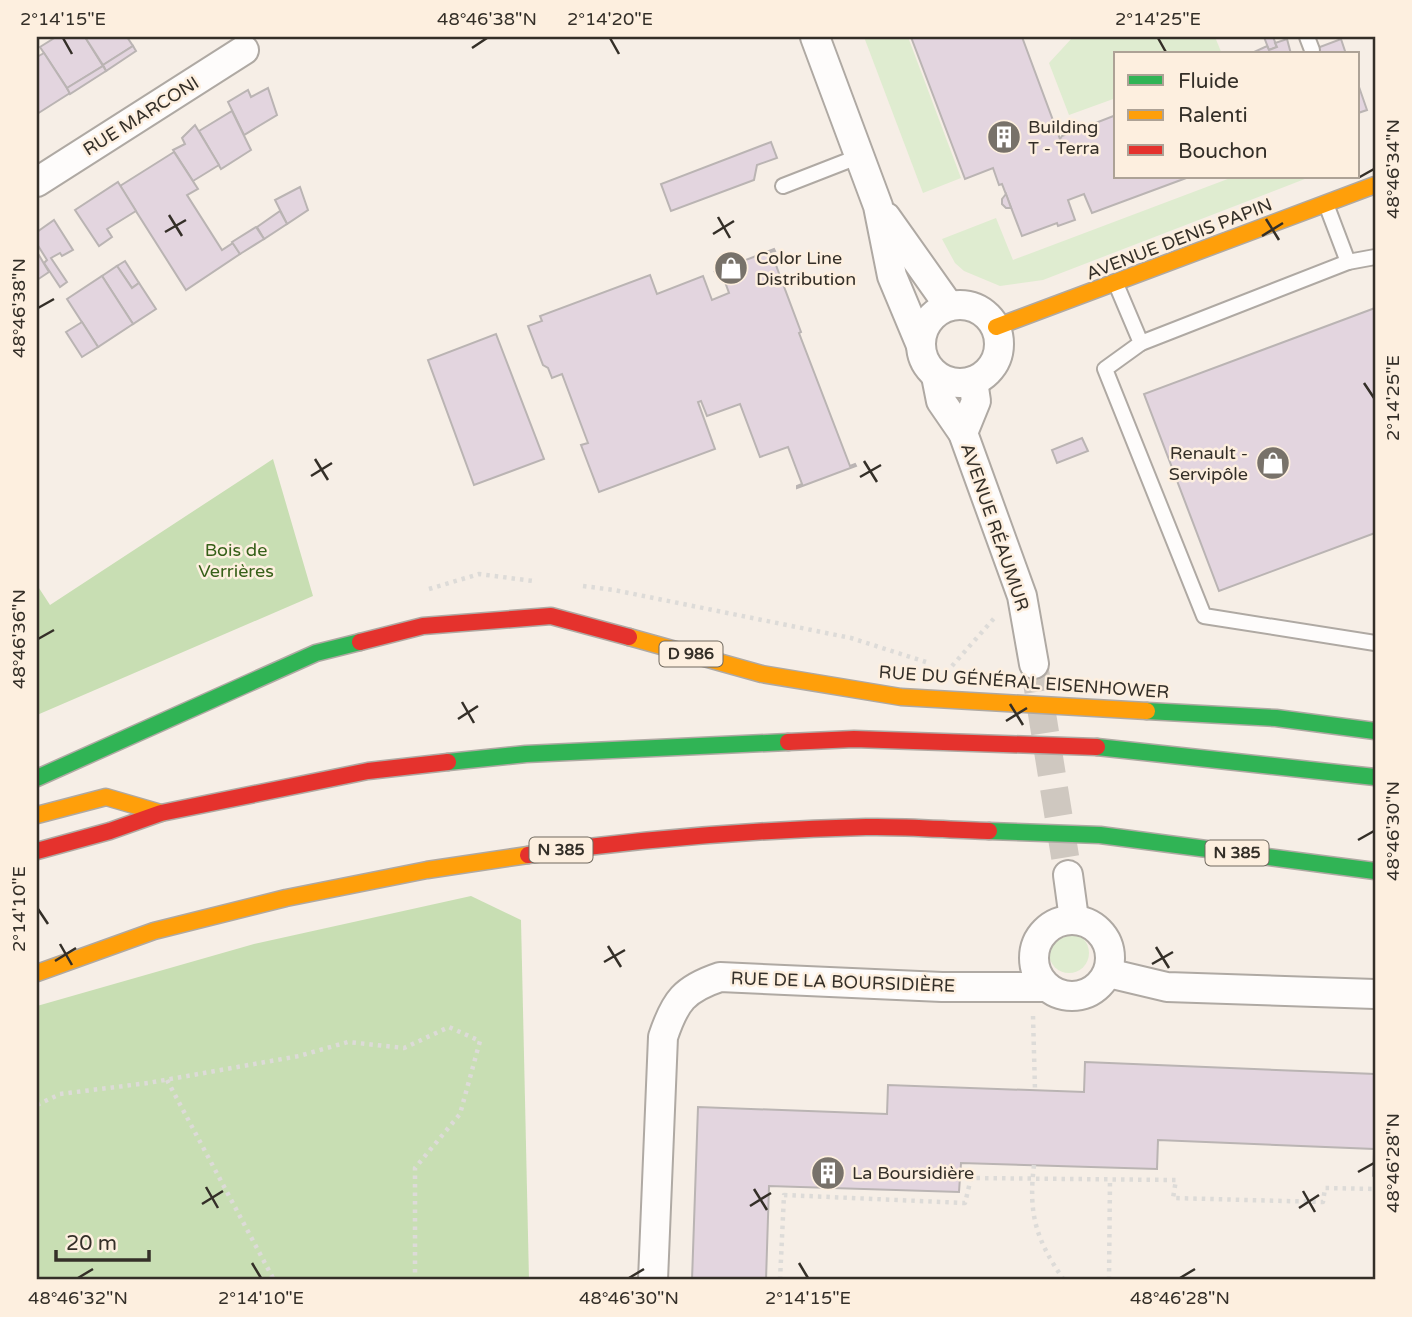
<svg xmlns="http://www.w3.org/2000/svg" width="1412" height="1317" font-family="'Varela Round',sans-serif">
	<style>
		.green { fill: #dfecd0 }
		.forest { fill: #c8deb3 }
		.building { fill: #e3d5df; stroke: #bab4b3; stroke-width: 2 }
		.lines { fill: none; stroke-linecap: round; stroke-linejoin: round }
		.street-tunnel { stroke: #cfc8c0; stroke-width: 28; stroke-dasharray: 28 14; stroke-linecap: butt }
		.lane-casing { stroke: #afa9a3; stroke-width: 18 }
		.street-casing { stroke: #afa9a3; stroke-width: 32 }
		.fast-casing { stroke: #afa9a3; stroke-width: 19 }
		.slow-casing { stroke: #afa9a3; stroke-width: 19 }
		.jam-casing { stroke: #afa9a3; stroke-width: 19 }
		.path { stroke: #dddbd8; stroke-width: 4.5; stroke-dasharray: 3.5 5; stroke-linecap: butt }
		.lane { stroke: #fefcfb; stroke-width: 14 }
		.street { stroke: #fefcfb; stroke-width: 28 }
		.fast { stroke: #30b455; stroke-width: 16 }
		.slow { stroke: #ff9f0a; stroke-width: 16 }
		.jam { stroke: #e5322d; stroke-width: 16 }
		.ticks { fill: none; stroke: #342f28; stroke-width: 2.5 }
		.labels { text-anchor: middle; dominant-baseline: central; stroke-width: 5; stroke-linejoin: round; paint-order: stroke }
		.shield { fill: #fdefdf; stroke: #70695f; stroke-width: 2 }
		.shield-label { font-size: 16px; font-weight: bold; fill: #342f28 }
		.street-label { font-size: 18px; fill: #342f28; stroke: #fdefdf }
		.poi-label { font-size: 18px; fill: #342f28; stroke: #fdefdf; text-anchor: start }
		.park-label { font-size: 18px; fill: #376019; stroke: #fdefdf }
		.neatline { fill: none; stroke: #342f28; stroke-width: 2.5 }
		.ticks-label { font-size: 18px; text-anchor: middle; fill: #342f28 }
	</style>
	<rect width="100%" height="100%" fill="#f6eee6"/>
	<g class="green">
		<path d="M864,37H908L961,178L923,193Z"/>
		<path d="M1073,37H1215L1222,54H1116V98L1069,115L1049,63Z"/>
		<path d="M1233,177H1310L1043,280L1000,286L964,271L955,263L942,239L996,218L1013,260Z"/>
		<circle cx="1069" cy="953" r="20"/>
	</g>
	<g class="forest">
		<path d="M273,459L313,596L37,715V585L50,605Z"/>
		<path d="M471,896L521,920L529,1280H37V1006L254,944Z"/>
	</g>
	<g class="building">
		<path d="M56,37H85L103,66L67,88L40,47Z"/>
		<path d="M85,37H127L133,46L103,65Z"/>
		<path d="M911,37H1022L1060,139L1062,136L1116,115V177H1189L1092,213L1084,194L1068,200L1075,220L1058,226L1057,223L1022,236L1002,184L999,185L993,168L965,179Z"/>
		<path d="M1264,37H1273L1277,47L1269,50Z"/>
		<path d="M1287,39L1291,54L1252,53L1267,46L1269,50L1277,47L1275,43Z"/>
		<path d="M1341,39L1346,54H1300L1312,50Z"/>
		<path d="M133,46L136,51L106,71L103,65Z"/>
		<path d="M44,53L70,93L37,114V57Z"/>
		<path d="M103,66L106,71L70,94L67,88Z"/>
		<path d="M1358,84L1367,110L1358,113Z"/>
		<path d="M268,88L277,115L244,135L228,102L248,90L251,97Z"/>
		<path d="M232,111L251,150L221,169L199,131Z"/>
		<path d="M195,125L219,165L193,181L173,150L185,144L182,138Z"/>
		<path d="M771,142L777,158L757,165L754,180L671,211L661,184Z"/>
		<path d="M174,152L198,189L187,195L222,250L233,243L240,254L186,290L120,186Z"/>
		<path d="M118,182L136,211L107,229L112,237L99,246L75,210Z"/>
		<path d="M300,187L308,210L287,224L275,200Z"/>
		<path d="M1006,194L1011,208H1006L1002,204V199Z"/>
		<path d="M280,211L287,224L264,239L257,227Z"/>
		<path d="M54,220L73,250L62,256L60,253L51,258L67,282L60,287L44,263L47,260L37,244V232Z"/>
		<path d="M256,227L264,239L240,254L232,242Z"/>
		<path d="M774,249L775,251L771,252L801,332L799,333L850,466L855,464L856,466L797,488V486L802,484L788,447L760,457L740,404L707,416L701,401L698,402L715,449L599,492L581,445L588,443L562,374L552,378L548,368L543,365L528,326L542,321L540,316L650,275L657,294L703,276L712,300L729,293L721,271L716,273L715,272Z"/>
		<path d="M37,252L49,272L37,280Z"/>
		<path d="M125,261L139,283L132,288L117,266Z"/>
		<path d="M117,266L132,288L139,283L156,309L133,324L102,276Z"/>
		<path d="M102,276L133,324L98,347L67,299Z"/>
		<path d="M1375,308V533L1219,591L1144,394Z"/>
		<path d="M82,322L98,347L82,357L66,332Z"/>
		<path d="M496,334L544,459L474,485L428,360Z"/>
		<path d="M1082,438L1088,451L1057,463L1052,450Z"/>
		<path d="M1085,1062L1375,1074V1177L1373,1176L1374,1149L1158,1140L1157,1169L961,1163L959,1192L769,1186L766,1280H692L698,1107L887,1114L888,1085L1084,1092Z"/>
	</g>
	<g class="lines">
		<path class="street-tunnel" d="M1034,664L1068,875"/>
		<g class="lane-casing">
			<g id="lane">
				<path d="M1307,37L1312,50"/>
				<path d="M783,186L860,156"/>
				<path d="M1326,204L1348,262L1375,257"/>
				<path d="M1116,284L1141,343L1105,369L1204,616L1375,643"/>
				<path d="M1141,343L1348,262"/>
			</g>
		</g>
		<g class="street-casing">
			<g id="street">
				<path d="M815,37L878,206L892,276L920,343"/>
				<path d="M37,182L244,50"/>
				<path d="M886,217L949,306"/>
				<circle cx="960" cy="344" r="39"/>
				<path d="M936,376L941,401L963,433L1022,596L1034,664"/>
				<path d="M963,433L976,401L973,381"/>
				<path d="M1068,875L1074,919"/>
				<circle cx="1072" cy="958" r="38"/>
				<path d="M1108,973L1167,987L1375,994"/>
				<path d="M653,1280L663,1037C675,1001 684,989 720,977L942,987H1046"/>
			</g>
		</g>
		<g class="fast-casing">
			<g id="fast">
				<path d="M1147,711L1276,718L1375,731"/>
				<path d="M1097,747L1375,777"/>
				<path d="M448,762L526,754L788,742"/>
				<path d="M37,778L316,653L360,642"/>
				<path d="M989,831L1100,835L1375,871"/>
			</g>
		</g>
		<g class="slow-casing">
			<g id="slow">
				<path d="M996,327L1375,185"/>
				<path d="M629,637L762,674L901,697L1147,711"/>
				<path d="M37,815L106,797L161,813"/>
				<path d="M37,973L154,931L286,898L427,870L528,855"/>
			</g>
		</g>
		<g class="jam-casing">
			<g id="jam">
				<path d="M360,642L423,626L551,616L629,637"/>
				<path d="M788,742L854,739L1097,747"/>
				<path d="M37,851L110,831L161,813L368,771L448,762"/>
				<path d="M528,855C639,839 754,830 866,827C907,826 948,830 989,831"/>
			</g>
		</g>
		<g class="path">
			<path d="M583,586L614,590L851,638L926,662"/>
			<path d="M429,589L479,574L533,581"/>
			<path d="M952,666L997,615"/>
			<path d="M1033,1016L1035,1090"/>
			<path d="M167,1080L274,1280"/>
			<path d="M37,1105L60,1094L148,1083L299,1056L348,1042L404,1048L449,1027L480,1041L460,1114L415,1168V1280"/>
			<path d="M1034,1165C1028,1214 1036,1240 1064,1280"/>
			<path d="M780,1280L784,1195L965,1203L971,1178L1176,1180L1173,1198L1323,1202L1325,1188L1375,1189"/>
			<path d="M1109,1280L1110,1179"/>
		</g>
		<use href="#lane" class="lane"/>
		<use href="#street" class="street"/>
		<use href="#fast" class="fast"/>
		<use href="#slow" class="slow"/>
		<use href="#jam" class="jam"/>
	</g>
	<path class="ticks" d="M63,38L72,54M610,38L619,54M1158,38L1167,54M472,48L487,38M1358,178L1374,169M169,215L182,236M718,217L730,238M1266,219L1279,240M165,232L186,220M713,234L734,221M1262,236L1283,223M38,308L54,299M1364,383L1374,398M315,459L328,480M864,461L877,482M311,476L332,463M860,477L881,465M38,639L54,630M462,702L474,723M1010,704L1023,725M458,719L478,706M1006,721L1027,708M1358,840L1374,831M38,909L48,924M60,944L72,965M608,946L621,967M1156,947L1169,968M55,961L76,948M604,962L625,950M1152,964L1173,952M1358,1172L1374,1163M206,1187L218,1208M754,1189L767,1210M1303,1191L1315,1212M202,1204L223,1191M750,1206L771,1193M1299,1208L1319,1195M252,1263L261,1278M799,1263L808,1278M78,1278L93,1269M629,1278L644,1269M1180,1278L1195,1269"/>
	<defs>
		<g id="building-disc" transform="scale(1.75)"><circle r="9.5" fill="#78726a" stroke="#fdefdf"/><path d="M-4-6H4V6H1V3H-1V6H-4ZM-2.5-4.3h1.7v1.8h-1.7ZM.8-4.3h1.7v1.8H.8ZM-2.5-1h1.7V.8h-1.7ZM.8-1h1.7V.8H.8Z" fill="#fff"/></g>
		<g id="shop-disc" transform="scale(1.75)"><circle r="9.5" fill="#78726a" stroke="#fdefdf"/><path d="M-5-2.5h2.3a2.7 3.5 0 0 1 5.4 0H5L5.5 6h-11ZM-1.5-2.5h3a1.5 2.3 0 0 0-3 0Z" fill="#fff"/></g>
	</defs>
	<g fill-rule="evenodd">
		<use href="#building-disc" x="1004" y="137"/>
		<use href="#shop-disc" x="731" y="268"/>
		<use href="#shop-disc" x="1273" y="463"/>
		<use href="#building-disc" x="828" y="1173"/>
	</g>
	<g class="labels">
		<g class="shield">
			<rect x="659.5" y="641.5" width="63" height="25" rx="5"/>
			<rect x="529.5" y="837.5" width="63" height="25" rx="5"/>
			<rect x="1205.5" y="840.5" width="63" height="25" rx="5"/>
		</g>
		<g class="shield-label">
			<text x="691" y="654">D 986</text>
			<text x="561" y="850">N 385</text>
			<text x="1237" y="853">N 385</text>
		</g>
		<g class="street-label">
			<text transform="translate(141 116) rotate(-32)">RUE MARCONI</text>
			<text transform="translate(1179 239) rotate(-21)">AVENUE DENIS PAPIN</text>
			<text transform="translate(995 527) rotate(71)">AVENUE RÉAUMUR</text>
			<text transform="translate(1024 682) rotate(4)">RUE DU GÉNÉRAL EISENHOWER</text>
			<text transform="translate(843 982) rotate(2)">RUE DE LA BOURSIDIÈRE</text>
		</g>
		<g class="poi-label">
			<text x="1028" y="127">Building<tspan x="1028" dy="21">T - Terra</tspan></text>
			<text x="756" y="258">Color Line<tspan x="756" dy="21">Distribution</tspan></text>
			<text x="1248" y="453" text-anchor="end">Renault -<tspan x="1248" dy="21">Servipôle</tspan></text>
			<text x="852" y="1173">La Boursidière</text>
		</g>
		<g class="park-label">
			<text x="236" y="550">Bois de<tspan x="236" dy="21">Verrières</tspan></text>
		</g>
	</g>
	<rect width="1412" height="1317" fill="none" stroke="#fdefdf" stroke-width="77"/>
	<rect x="1114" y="52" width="245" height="126" fill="#fdefdf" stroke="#ada296" stroke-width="2"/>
	<rect x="1128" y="75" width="35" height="10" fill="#30b455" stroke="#ada296" stroke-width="2"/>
	<text x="1178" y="88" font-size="21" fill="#342f28">Fluide</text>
	<rect x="1128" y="110" width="35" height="10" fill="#ff9f0a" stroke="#ada296" stroke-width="2"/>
	<text x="1178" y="122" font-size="21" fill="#342f28">Ralenti</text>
	<rect x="1128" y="145" width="35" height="10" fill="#e5322d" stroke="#ada296" stroke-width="2"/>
	<text x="1178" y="158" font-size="21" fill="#342f28">Bouchon</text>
	<path d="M56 1250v10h93v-10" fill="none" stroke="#342f28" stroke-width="3.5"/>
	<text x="66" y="1250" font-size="21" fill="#342f28" stroke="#fdefdf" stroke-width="5" paint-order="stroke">20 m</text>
	<rect x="38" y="38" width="1336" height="1240" class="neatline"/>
	<g class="ticks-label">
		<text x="63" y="25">2°14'15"E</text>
		<text x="487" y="25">48°46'38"N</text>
		<text x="610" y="25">2°14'20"E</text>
		<text x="1158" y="25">2°14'25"E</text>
		<text transform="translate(1393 169) rotate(-90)" y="6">48°46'34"N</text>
		<text transform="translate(19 308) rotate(-90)" y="6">48°46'38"N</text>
		<text transform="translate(1393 398) rotate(-90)" y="6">2°14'25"E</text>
		<text transform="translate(19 639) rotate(-90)" y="6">48°46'36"N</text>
		<text transform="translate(1393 831) rotate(-90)" y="6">48°46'30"N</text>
		<text transform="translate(19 909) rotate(-90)" y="6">2°14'10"E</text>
		<text transform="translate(1393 1163) rotate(-90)" y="6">48°46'28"N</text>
		<text x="78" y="1304">48°46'32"N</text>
		<text x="261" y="1304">2°14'10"E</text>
		<text x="629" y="1304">48°46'30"N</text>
		<text x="808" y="1304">2°14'15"E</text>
		<text x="1180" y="1304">48°46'28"N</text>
	</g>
</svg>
